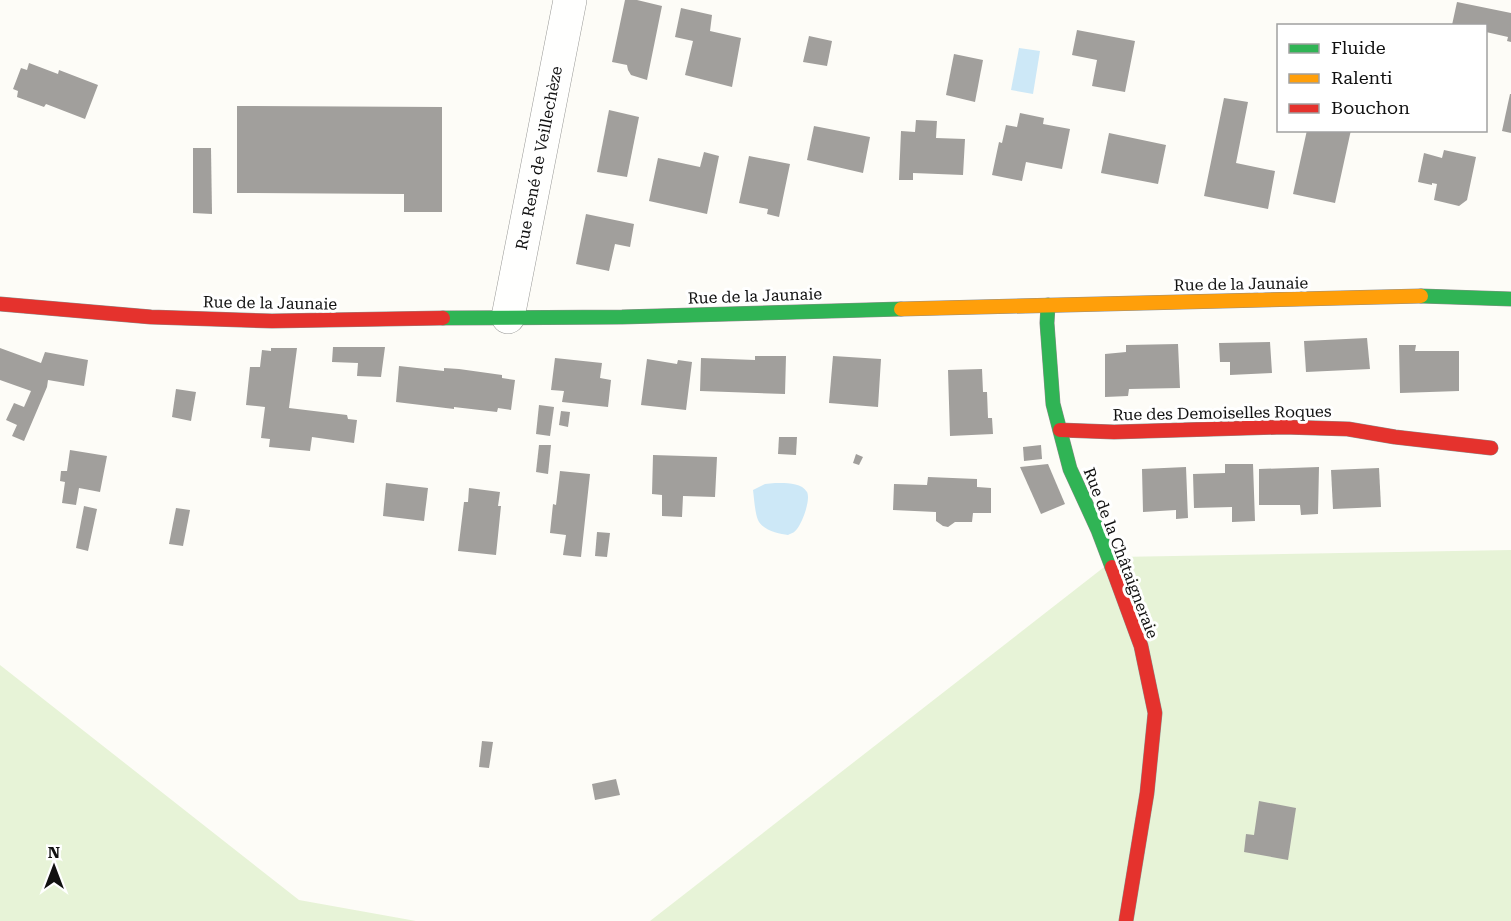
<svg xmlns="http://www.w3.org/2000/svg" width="1511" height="921" font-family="'Roboto Serif',serif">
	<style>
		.green { fill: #e7f3d7 }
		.water { fill: #cde8f7 }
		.building { fill: #a19f9c }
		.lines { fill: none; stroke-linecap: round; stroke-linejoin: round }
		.street-casing { stroke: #979795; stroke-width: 34 }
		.fast-casing { stroke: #8e8d8b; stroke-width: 15 }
		.slow-casing { stroke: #8e8d8b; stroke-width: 15 }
		.jam-casing { stroke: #8e8d8b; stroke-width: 15 }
		.street { stroke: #fffffe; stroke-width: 33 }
		.fast { stroke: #30b455; stroke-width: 14 }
		.slow { stroke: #ff9f0a; stroke-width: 14 }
		.jam { stroke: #e5322d; stroke-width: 14 }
		.labels { text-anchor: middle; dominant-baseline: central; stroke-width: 6; stroke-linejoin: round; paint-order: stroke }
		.street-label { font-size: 16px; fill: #111; stroke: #fff }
	</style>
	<rect width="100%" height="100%" fill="#fdfcf7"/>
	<g class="green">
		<path d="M1511,550V921H650L1117,557Z"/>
		<path d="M0,665L299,900L416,921H0Z"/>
	</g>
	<g class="water">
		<path d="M1019,48L1040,51L1033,94L1011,90Z"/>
		<path d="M775,483C785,483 801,482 807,492C811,500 802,523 797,529C794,533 792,533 788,535C779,534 762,530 758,520C755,513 754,498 753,490L765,484Z"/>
	</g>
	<g class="building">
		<path d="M625,0H637L662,6L647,80L631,75L628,70L627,65L612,62Z"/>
		<path d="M1457,2L1511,13V42L1507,41L1508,37L1486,32V26L1452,25Z"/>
		<path d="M681,8L712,15L710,31L741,38L732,87L685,75L693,41L675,37Z"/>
		<path d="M1077,30L1135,41L1125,92L1092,86L1097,60L1072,55Z"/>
		<path d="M809,36L832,41L827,66L803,62Z"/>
		<path d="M954,54L983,60L975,102L946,95Z"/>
		<path d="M29,63L58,74L59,70L98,85L85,119L46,104L44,107L17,97L18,91L13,89L21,68L27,70Z"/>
		<path d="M1510,94H1511V133L1502,131Z"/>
		<path d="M1224,98L1248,102L1236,163L1275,171L1268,209L1204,196Z"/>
		<path d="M237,106L442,107V212H404V194L237,193Z"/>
		<path d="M609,110L639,117L627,177L597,172Z"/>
		<path d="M1020,113L1044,118L1043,124L1070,129L1062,169L1026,162L1022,181L992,175L999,142L1002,143L1006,125L1017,127Z"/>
		<path d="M916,120L937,121L936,138L965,139L963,175L913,173V180H899L901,131L915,132Z"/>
		<path d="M814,126L870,137L863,173L807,160Z"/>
		<path d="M1307,130H1351L1335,203L1293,194Z"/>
		<path d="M1109,133L1166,145L1158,184L1101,173Z"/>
		<path d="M193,148H211L212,214L193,213Z"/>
		<path d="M1444,150L1476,157L1467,200L1459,206L1434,200L1437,184L1432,183V185L1418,182L1424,153L1442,158Z"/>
		<path d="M704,152L719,156L707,214L649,201L658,158L700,167Z"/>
		<path d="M749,156L790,164L779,217L767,214L768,209L739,203Z"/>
		<path d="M586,214L634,224L630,247L615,244L609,271L576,264Z"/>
		<path d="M1367,338L1370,369L1306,372L1304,341Z"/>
		<path d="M1270,342L1272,373L1230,375V362H1220L1219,343Z"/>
		<path d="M1178,344L1180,388L1129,389L1128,396L1105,397V354L1126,352V345Z"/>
		<path d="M1399,345H1416L1415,351H1459V391L1400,393Z"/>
		<path d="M333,347H385L381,377L357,376L358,363L332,362Z"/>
		<path d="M0,348L41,363L45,352L88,360L84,386L48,380L47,387L24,441L12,436L17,425L6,420L14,403L24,407L31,391L0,380Z"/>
		<path d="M271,348H297L289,408L347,415L348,419L357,420L354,443L312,437L310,451L269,447L270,439L261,438L265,407L246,405L250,367H260L262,350L271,351Z"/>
		<path d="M755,356H786L785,394L700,391L701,358L755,360Z"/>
		<path d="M833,356L881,359L878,407L829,403Z"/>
		<path d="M555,358L602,363L600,378L611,380L608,407L562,402L564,391L551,390Z"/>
		<path d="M647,359L677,364L678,360L692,362L686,410L641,405Z"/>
		<path d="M399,366L444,371V368L459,369L502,375V378L515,380L511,410L498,408L497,412L454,407V409L396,402Z"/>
		<path d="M982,369L983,392H987L988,418H992L993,434L950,436L948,370Z"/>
		<path d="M176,389L196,392L191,421L172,417Z"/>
		<path d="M539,405L554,407L550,436L536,434Z"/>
		<path d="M561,411L570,412L568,427L559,425Z"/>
		<path d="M779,437H797L796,455L778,454Z"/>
		<path d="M539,445H551L548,474L536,472Z"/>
		<path d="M1041,445L1042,459L1024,461L1023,447Z"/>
		<path d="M70,450L107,456L100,492L79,488L76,505L62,503L65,482L60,481L61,471H67Z"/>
		<path d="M856,454L863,457L859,465L853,463Z"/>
		<path d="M653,455L717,457L715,497L683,496L682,517L662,516V495L652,494Z"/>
		<path d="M1048,464L1065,504L1041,514L1020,467Z"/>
		<path d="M1225,464H1253L1255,521L1232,522V507L1194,508L1193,474L1225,473Z"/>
		<path d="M1186,467L1188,518L1176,519V510L1143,512L1142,469Z"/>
		<path d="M1319,467L1318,514L1301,515L1300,505H1259V469Z"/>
		<path d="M1379,468L1381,507L1333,509L1331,470Z"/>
		<path d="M560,471L590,474L581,557L563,555L566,535L550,533L553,504L556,505Z"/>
		<path d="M928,477L977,479V487L991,488V513H973L972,522H955L948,527L943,526L936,521V512L893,510L894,484L927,485Z"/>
		<path d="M386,483L428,488L424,521L383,516Z"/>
		<path d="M469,488L500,492L498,506H501L496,555L458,551L464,502H468Z"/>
		<path d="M84,506L97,509L88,551L76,548Z"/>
		<path d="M176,508L190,510L183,546L169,544Z"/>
		<path d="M597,532L610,533L607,557L595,556Z"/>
		<path d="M482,741L493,742L489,768L479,767Z"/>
		<path d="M616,779L620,795L595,800L592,784Z"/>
		<path d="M1259,801L1296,808L1288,860L1244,852L1246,834L1254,835Z"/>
	</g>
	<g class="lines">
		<g class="street-casing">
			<path id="street" d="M508,317L570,0"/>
		</g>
		<g class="fast-casing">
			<g id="fast">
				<path d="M1421,296L1511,299"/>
				<path d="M1048,305L1047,323L1053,404L1070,469L1098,530L1112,567"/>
				<path d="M443,318L622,317L901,309"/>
			</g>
		</g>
		<g class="slow-casing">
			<path id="slow" d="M901,309L1421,296"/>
		</g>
		<g class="jam-casing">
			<g id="jam">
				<path d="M0,304L151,317L272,321L443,318"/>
				<path d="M1060,430L1114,432L1283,427L1348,429L1395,437L1491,448"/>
				<path d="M1112,567L1141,646L1155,713L1147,793L1126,921"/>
			</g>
		</g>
		<use href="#street" class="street"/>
		<use href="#fast" class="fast"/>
		<use href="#slow" class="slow"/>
		<use href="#jam" class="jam"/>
	</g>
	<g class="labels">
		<g class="street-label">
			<text transform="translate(539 158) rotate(-79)">Rue René de Veillechèze</text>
			<text transform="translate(1241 284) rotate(-1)">Rue de la Jaunaie</text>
			<text transform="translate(755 296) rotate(-2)">Rue de la Jaunaie</text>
			<text transform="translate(270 303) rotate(1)">Rue de la Jaunaie</text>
			<text transform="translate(1222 413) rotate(-1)">Rue des Demoiselles Roques</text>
			<text transform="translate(1121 553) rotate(69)">Rue de la Châtaigneraie</text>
		</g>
	</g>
	<rect x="1277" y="24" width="210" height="108" fill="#ffffff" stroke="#a0a0a0" stroke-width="1.5"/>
	<rect x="1289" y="44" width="30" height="9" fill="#30b455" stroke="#a0a0a0" stroke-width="1.5"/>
	<text x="1331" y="54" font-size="18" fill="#111111">Fluide</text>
	<rect x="1289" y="74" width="30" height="9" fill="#ff9f0a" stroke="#a0a0a0" stroke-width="1.5"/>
	<text x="1331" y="84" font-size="18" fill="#111111">Ralenti</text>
	<rect x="1289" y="104" width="30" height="9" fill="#e5322d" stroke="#a0a0a0" stroke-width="1.5"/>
	<text x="1331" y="114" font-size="18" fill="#111111">Bouchon</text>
	<g transform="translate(54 867)" stroke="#ffffff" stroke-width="4.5" paint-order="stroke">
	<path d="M0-4.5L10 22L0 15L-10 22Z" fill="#111111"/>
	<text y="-9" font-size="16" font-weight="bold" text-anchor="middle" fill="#111111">N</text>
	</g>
</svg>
